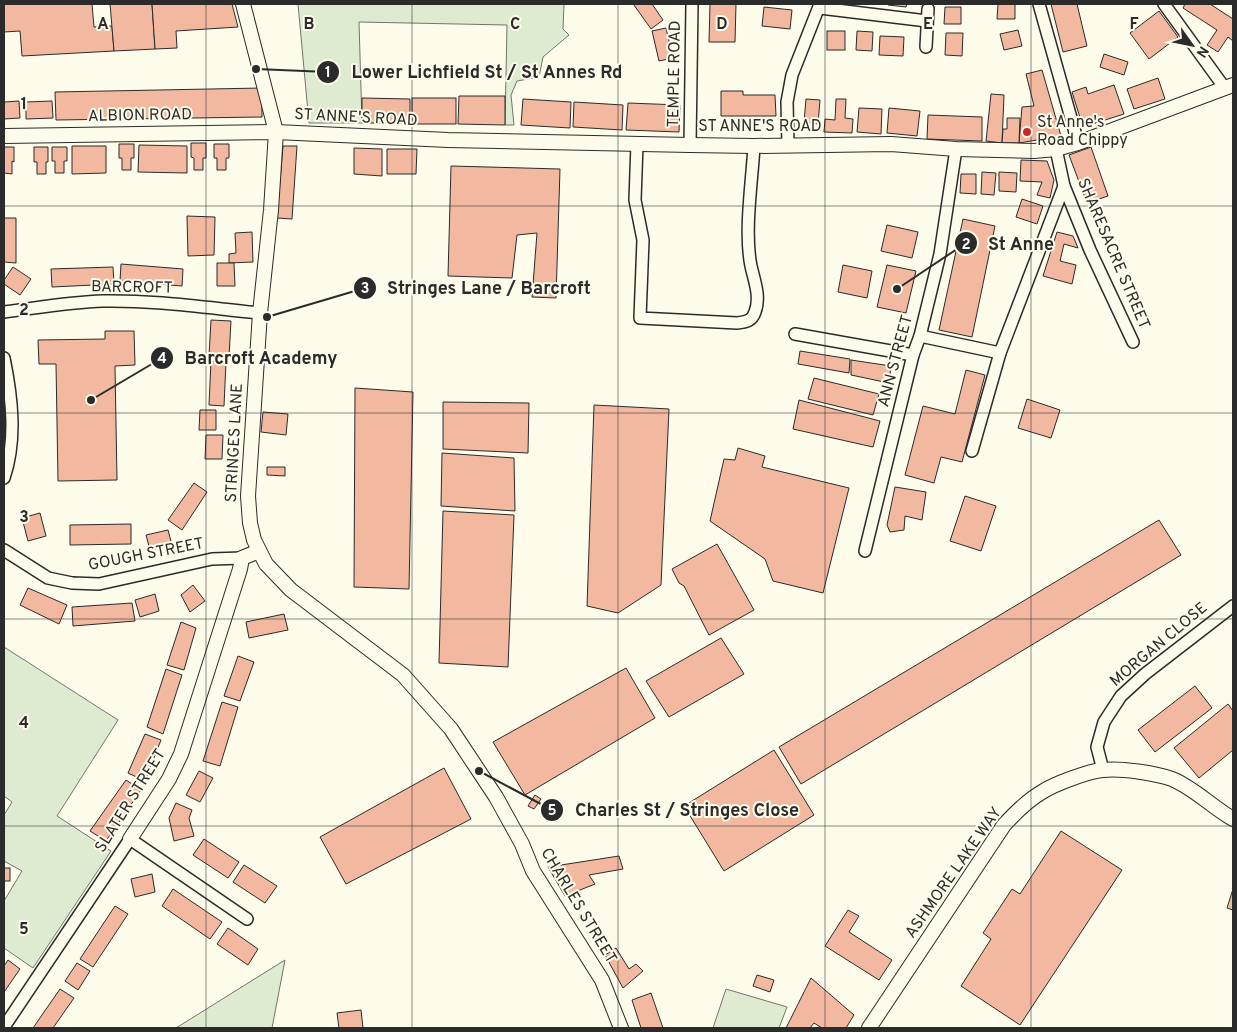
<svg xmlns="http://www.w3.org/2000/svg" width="1237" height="1032" font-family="Overpass,sans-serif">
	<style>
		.green { fill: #deebd1; stroke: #74746e }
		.building { fill: #f2b8a0; stroke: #2b2b2b }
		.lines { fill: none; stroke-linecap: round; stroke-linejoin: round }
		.minor-casing { stroke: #2b2b2b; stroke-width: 14 }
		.tertiary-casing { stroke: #2b2b2b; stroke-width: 16 }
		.minor { stroke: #fdfbea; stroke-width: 11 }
		.tertiary { stroke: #fdfbea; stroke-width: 14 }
		.grid { fill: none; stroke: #2b2b2b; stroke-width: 1; stroke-opacity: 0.55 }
		.poi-dot { fill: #c62828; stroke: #fdfbea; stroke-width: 2 }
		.labels { text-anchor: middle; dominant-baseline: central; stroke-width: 4; stroke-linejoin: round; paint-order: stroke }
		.street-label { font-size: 16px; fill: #2b2b2b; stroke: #fdfbea }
		.poi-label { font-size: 16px; fill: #2b2b2b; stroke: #fdfbea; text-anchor: start }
		.grid-label { font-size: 16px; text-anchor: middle; font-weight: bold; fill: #2b2b2b; stroke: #fdfbea; stroke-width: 4; stroke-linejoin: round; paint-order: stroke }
		.leader { fill: none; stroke: #2b2b2b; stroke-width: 2 }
		.callout-dot { fill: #2b2b2b; stroke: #fdfbea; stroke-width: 2 }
		.mark-label { font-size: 15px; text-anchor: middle; font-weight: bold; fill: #fff }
		.callout-label { font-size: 18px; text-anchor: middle; font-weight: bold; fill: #2b2b2b; stroke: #fdfbea; stroke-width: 4; stroke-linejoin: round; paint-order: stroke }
	</style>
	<rect width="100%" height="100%" fill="#fdfbea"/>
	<g class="green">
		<path d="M298,4H564L563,29L569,35L543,57L539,77L517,81L511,95L514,125H505L507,25L359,22L362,123H309Z"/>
		<path d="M4,647L118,720L57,816L111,851L33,968L4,948V901L22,871L4,861V815L12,802L4,796Z"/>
		<path d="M285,960L272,1028H176Z"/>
		<path d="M726,989L787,1007L779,1028H713Z"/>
	</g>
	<g class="building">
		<path d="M4,4H92L94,27L112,26L114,51L22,56L20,31L4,32Z"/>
		<path d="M110,4H152L155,49L114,51Z"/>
		<path d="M152,4H232L238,27L176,31L177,48L155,49Z"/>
		<path d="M635,4H652L663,20L651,29L634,5Z"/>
		<path d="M710,4H736L735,42H709Z"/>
		<path d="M888,4H907L906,7L888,5Z"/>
		<path d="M998,4H1015V19H997Z"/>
		<path d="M1051,4H1077L1087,46L1063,52Z"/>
		<path d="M1185,4H1210L1233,19V41L1228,37L1218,52L1207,45L1217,30L1183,8Z"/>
		<path d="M764,7L792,10L790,29L762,26Z"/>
		<path d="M945,7H961V24H944Z"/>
		<path d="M1159,11L1178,37L1149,59L1130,33Z"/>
		<path d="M666,28L673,58L659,61L652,31Z"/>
		<path d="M1018,30L1022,46L1004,50L1000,34Z"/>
		<rect x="827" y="31" width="18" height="19"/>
		<path d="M857,31L873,32L872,51L856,50Z"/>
		<path d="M946,33H963L962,56L945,55Z"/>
		<path d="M880,36L904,37L903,56L879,55Z"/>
		<path d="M1104,54L1128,62L1124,75L1100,67Z"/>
		<path d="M1042,70L1061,136L1019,143L1022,107L1034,106L1026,74Z"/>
		<path d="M1158,78L1165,99L1134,109L1127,89Z"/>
		<path d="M1114,85L1124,114L1083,127L1072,92L1086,87L1088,94Z"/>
		<path d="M262,88V117L56,120L55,92Z"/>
		<path d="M721,91H743V95H775L776,116H721Z"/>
		<path d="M991,94L1004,95L1002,143L986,141Z"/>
		<path d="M459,96H505V125L458,124Z"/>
		<path d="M362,98L410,99V123H362Z"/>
		<rect x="412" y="98" width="44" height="26"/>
		<path d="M523,99L571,102L570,128L521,125Z"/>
		<path d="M806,99L820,100L818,124L804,122Z"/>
		<path d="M836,99H846L845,118L853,119L852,133L824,132L825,119L835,120Z"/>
		<path d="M19,101L20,118L4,119V102Z"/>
		<path d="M52,101L53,118L26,119V102Z"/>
		<path d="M574,102L623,105L622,130L573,127Z"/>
		<path d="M628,103L680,105L679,132L626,130Z"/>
		<path d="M859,108L882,109L881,134L857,132Z"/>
		<path d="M889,108L920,111L917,136L887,133Z"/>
		<path d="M928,115L982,117V141L927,139Z"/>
		<path d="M1007,118H1020L1019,143H1002L1003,129H1007Z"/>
		<path d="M191,143H206V158H203V170H194V158L191,157Z"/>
		<path d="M119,144H134V158H131V170H122V158H119Z"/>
		<path d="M214,144H229V158H226V170H217V158H214Z"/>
		<path d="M139,145L187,146V173L138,172Z"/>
		<path d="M72,146H106V173L72,174Z"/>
		<path d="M283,146H297L292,219L277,218Z"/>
		<path d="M4,147H14V162L12,161V174L4,173Z"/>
		<path d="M34,147H48V162H46V174H37V162H34Z"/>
		<path d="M52,147H67V161H64V173H55V161H52Z"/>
		<path d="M1091,147L1108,196L1087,203L1069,155Z"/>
		<path d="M354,148L382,149V176L354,174Z"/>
		<path d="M387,149H417L416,174H387Z"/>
		<path d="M1021,160L1047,161L1054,180L1050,198L1037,195L1042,182L1020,181Z"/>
		<path d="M451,166L560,169L556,298L532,297L537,233L517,235L512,278L448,276Z"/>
		<path d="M982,172L996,173L994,195L981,194Z"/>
		<path d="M999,172L1017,173L1016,192L999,191Z"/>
		<path d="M961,174H976V194L960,193Z"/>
		<path d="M1022,199L1043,206L1037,224L1016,217Z"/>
		<path d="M187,216L215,217L214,255L188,256Z"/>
		<path d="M4,218H16V263L4,262Z"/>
		<path d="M963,219L995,226L972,337L939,330Z"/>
		<path d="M887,225L918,232L912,258L881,251Z"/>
		<path d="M252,232L253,262L229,263V254L236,253L235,233Z"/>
		<path d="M1057,232L1073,236L1078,248L1064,244L1060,261L1076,265L1072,284L1043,276Z"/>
		<path d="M217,263H234L235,286H217Z"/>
		<path d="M121,264L183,269L182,286L120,281Z"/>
		<path d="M843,265L872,271L867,298L838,292Z"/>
		<path d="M887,265L916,271L906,313L877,307Z"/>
		<path d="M13,267L31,279L20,295L4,284V280Z"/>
		<path d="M113,267L114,284L52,287L51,269Z"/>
		<path d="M211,320L231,321L229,357L209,356Z"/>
		<path d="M105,331H134L135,365L115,366L117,480L58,481L56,364H39L38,340L105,339Z"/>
		<path d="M800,351L850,359L849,373L798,364Z"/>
		<path d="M851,360L891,366L889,383L851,375Z"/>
		<path d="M211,361L226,362L224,406L209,405Z"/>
		<path d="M966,370L985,375L962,462L941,457L934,483L905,475L923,406L955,414Z"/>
		<path d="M814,378L879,394L873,415L808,399Z"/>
		<path d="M355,388L413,392L409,589L354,587Z"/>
		<path d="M1027,399L1060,410L1051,438L1018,428Z"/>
		<path d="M799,400L880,421L873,447L793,429Z"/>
		<path d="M443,402L529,403L528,453L443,449Z"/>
		<path d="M594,405L669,409L661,585L618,613L587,606Z"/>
		<path d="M200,410H216V430H199Z"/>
		<path d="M263,412L288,414L286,435L261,432Z"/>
		<path d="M206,435H223L222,459H205Z"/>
		<path d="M738,448L765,456L762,467L849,488L823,593L773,581L765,559L710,521L724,459L735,460Z"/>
		<path d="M442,453L514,458L515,511L441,506Z"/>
		<path d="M267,467H285V476L267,475Z"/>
		<path d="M194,483L207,492L182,530L168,520Z"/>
		<path d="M895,487L926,492L922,520L905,516L904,530L890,532L887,525Z"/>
		<path d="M965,496L996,506L981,551L950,541Z"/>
		<path d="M443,511L514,515L508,667L439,663Z"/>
		<path d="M40,513L46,536L28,541L22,518Z"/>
		<path d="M1159,520L1181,555L801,784L779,747Z"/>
		<path d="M131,524V544L70,545V525Z"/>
		<path d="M168,530L172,545L150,550L146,535Z"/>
		<path d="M717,544L754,610L709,635L684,586L679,583L672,569Z"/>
		<path d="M193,585L205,601L190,612L181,595Z"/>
		<path d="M28,588L67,605L59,624L20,605Z"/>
		<path d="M155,594L159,611L140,617L135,600Z"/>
		<path d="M132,603L135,621L73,626L72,607Z"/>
		<path d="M284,614L288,630L249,638L246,622Z"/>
		<path d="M181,622L196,628L184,670L167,665Z"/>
		<path d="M721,638L744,674L669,717L646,681Z"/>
		<path d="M238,656L254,662L240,701L224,696Z"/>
		<path d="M626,668L655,718L525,795L493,742Z"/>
		<path d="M166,669L182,675L163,734L147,727Z"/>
		<path d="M1195,686L1212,708L1155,752L1138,730Z"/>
		<path d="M222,702L238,707L220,766L203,761Z"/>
		<path d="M1228,704L1233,711V750L1199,778L1174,748Z"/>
		<path d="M145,734L161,740L145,781L128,773Z"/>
		<path d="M774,750L814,815L724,871L684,806Z"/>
		<path d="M444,768L471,819L346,884L320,837Z"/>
		<path d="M199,771L213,778L200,802L186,795Z"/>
		<path d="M126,780L141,790L106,841L90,831Z"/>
		<path d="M535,795L541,799L534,809L528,806Z"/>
		<path d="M176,803L192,810L189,818L194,836L174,841L169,818Z"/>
		<path d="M1061,831L1122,870L1020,1025L961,986L991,939L983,933L1012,889L1020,894Z"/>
		<path d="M204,839L239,862L228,878L193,855Z"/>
		<path d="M619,856L623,869L589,875L595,884L565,896L548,867Z"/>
		<path d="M244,865L277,886L265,903L233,882Z"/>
		<rect x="4" y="868" width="6" height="13"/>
		<path d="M152,874L155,892L135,897L131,879Z"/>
		<path d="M173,889L222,922L210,939L162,906Z"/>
		<path d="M1233,889V910L1227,908Z"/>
		<path d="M115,906L128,914L93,967L80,959Z"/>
		<path d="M848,910L859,916L849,932L892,960L879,980L825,946Z"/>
		<path d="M228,928L258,949L248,965L217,944Z"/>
		<path d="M616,948L629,969L636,964L643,971L623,988L605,955Z"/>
		<path d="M8,960L20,969L4,992V966Z"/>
		<path d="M77,963L90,971L78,990L65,981Z"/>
		<path d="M757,975L774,980L770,992L753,986Z"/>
		<path d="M811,978L854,1015L846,1028H822L814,1023L810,1028H786Z"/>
		<path d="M60,989L74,998L53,1028H33Z"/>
		<path d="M651,993L663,1028H641L632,1000Z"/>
		<path d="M361,1010L363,1028H339L337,1013Z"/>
	</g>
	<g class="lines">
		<g class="minor-casing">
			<g id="minor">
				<path d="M1039,4L1078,143"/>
				<path d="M1164,4L1224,87"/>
				<path d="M820,8L927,21"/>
				<path d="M926,47L928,9"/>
				<path d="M637,144L635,200L643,240L640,318L737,323C746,322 752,321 755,312C761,297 754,280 751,266C744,232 752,182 754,146"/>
				<path d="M690,145L692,4"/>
				<path d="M788,145L787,102L792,75L820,4"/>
				<path d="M1056,149L1064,186L1090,250L1133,342"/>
				<path d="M4,312C36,308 70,302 103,301C155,300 208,308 260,313"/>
				<path d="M795,334L913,355"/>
				<path d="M920,336L1000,353"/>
				<path d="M4,358C12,397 17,440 4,478"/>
				<path d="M972,451L1000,353L1064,186"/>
				<path d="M4,550L48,578L72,583L99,584L212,559L242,558"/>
				<path d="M865,551L913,355L920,336L940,254L956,149"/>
				<path d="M1103,770L1097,747L1104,722L1121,696L1145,674L1233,606"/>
				<path d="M4,1027L130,839L247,919"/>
			</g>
		</g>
		<g class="tertiary-casing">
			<g id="tertiary">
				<path d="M243,4L276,132L271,210L260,313L248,496L250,523L254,540L266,564L291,590L403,675L451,729L496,797L522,844L533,871L602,980L621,1028"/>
				<path d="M4,136L276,132L448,140L690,145L754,146L891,144L956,149L1034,151L1056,149L1078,143L1233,85"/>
				<path d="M130,839L169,779L181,754L240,569L242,558L259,551"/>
				<path d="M869,1028L1004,825C1015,813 1028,800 1042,792C1054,784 1089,771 1103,770C1121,768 1155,773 1172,779C1194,788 1212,807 1233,819"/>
			</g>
		</g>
		<use href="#minor" class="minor"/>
		<use href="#tertiary" class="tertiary"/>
	</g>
	<path class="grid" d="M206,4V1028M412,4V1028M618,4V1028M825,4V1028M1031,4V1028M4,206H1233M4,413H1233M4,619H1233M4,826H1233"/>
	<circle class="poi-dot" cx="1027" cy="132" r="5"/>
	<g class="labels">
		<g class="street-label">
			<text transform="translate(675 74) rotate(-89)">TEMPLE ROAD</text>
			<text transform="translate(140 116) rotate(-1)">ALBION ROAD</text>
			<text transform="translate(356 118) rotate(3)">ST ANNE'S ROAD</text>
			<text x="760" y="127">ST ANNE'S ROAD</text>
			<text transform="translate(1113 254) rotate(67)">SHARESACRE STREET</text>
			<text transform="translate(132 288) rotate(1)">BARCROFT</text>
			<text transform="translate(896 361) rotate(-75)">ANN STREET</text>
			<text transform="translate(235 443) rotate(-87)">STRINGES LANE</text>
			<text transform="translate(146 555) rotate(-11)">GOUGH STREET</text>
			<text transform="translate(1159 645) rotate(-40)">MORGAN CLOSE</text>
			<text transform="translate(131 801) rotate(-58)">SLATER STREET</text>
			<text transform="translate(954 873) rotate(-55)">ASHMORE LAKE WAY</text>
			<text transform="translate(578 906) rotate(59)">CHARLES STREET</text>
		</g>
		<g class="poi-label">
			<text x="1037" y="123">St Anne's<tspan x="1037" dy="18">Road Chippy</tspan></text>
		</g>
	</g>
	<g class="grid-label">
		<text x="103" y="29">A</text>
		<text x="309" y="29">B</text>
		<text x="515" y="29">C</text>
		<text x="722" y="29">D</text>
		<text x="928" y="29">E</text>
		<text x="1134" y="29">F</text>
		<text x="24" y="109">1</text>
		<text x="24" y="315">2</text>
		<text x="24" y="522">3</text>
		<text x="24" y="728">4</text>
		<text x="24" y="934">5</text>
	</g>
	<path class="leader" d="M256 69L328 72M897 289L966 243M267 317L365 288M91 400L162 358M479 771L552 810"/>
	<g class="callout-dot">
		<circle cx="256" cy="69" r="5"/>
		<circle cx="897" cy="289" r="5"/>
		<circle cx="267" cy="317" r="5"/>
		<circle cx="91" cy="400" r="5"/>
		<circle cx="479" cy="771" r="5"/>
		<circle cx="328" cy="72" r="12"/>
		<circle cx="966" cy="243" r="12"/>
		<circle cx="365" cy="288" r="12"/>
		<circle cx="162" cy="358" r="12"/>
		<circle cx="552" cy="810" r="12"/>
	</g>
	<g class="mark-label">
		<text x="328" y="77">1</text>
		<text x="966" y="249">2</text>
		<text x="365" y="293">3</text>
		<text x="162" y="363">4</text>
		<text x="552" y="815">5</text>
	</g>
	<g class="callout-label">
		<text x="487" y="78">Lower Lichfield St / St Annes Rd</text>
		<text x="1021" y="250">St Anne</text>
		<text x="489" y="294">Stringes Lane / Barcroft</text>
		<text x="261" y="364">Barcroft Academy</text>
		<text x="687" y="816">Charles St / Stringes Close</text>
	</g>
	<rect width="1237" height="1032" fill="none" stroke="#2b2b2b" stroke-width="10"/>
	<g transform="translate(1192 45) rotate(123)" stroke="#fdfbea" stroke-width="4" paint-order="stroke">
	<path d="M0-4L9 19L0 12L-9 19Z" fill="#2b2b2b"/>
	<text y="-8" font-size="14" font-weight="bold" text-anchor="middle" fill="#2b2b2b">N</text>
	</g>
</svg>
